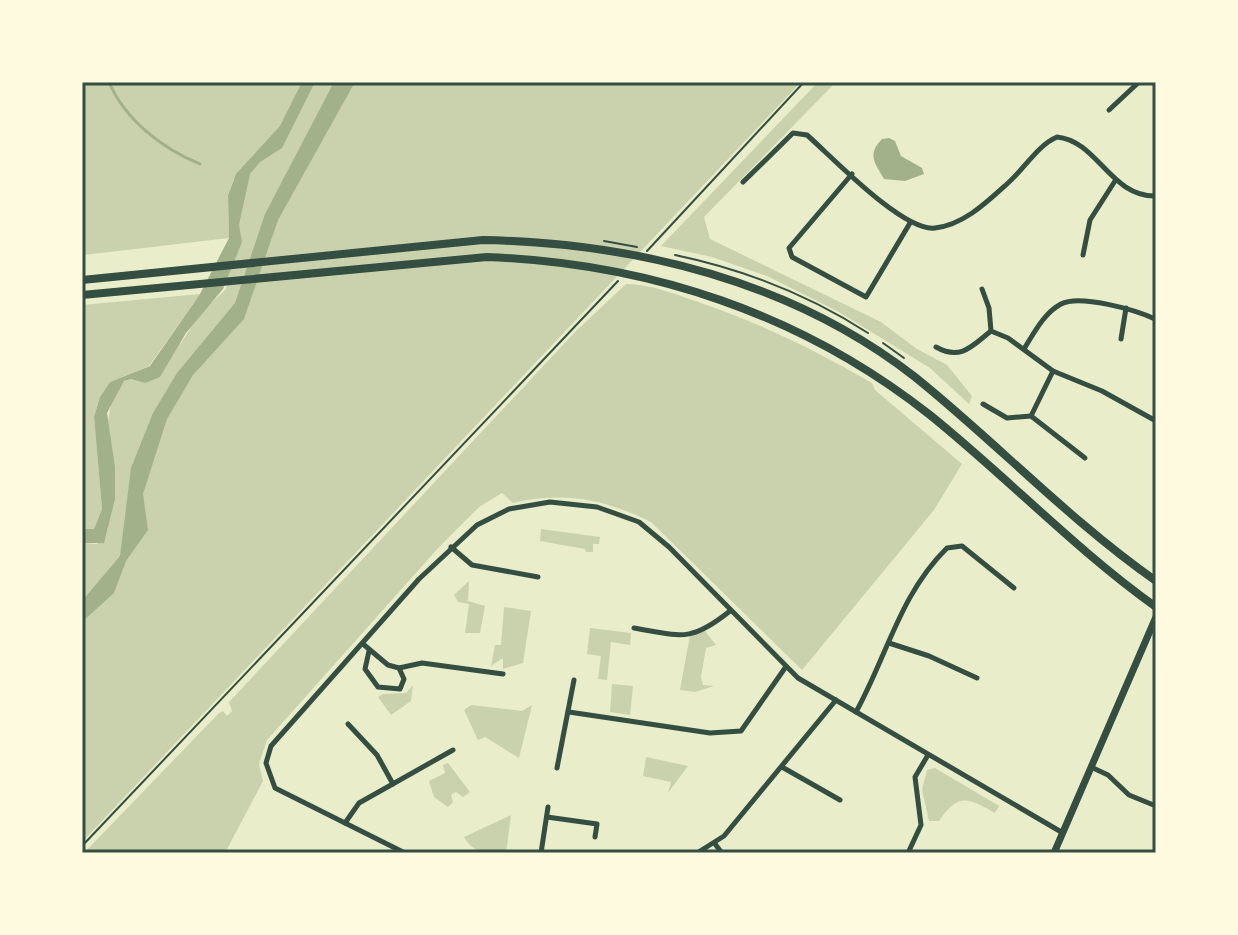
<svg xmlns="http://www.w3.org/2000/svg" width="1238" height="935" font-family="'PT Sans Narrow',sans-serif">
	<style>
		.green { fill: #cad2ad }
		.water { fill: #a3b18a }
		.lines { fill: none; stroke-linecap: round; stroke-linejoin: round }
		.stream { stroke: #a3b18a; stroke-width: 3 }
		.path { stroke: #344e41; stroke-width: 2 }
		.minor { stroke: #344e41; stroke-width: 5 }
		.primary { stroke: #344e41; stroke-width: 7 }
		.trunk { stroke: #344e41; stroke-width: 8 }
		.neatline { fill: none; stroke: #344e41; stroke-width: 3 }
	</style>
	<rect width="100%" height="100%" fill="#e9edc9"/>
	<g class="green">
		<path d="M82,82H801L82,842V543L97,544L108,529C108,500 97,392 127,380C133,378 140,381 145,383L181,343L199,315L226,289L235,240L234,178L228,195L229,238L84,255L82,263Z"/>
		<path d="M818,82H836L704,217L710,239L881,322L917,349L947,365L972,396L969,404L930,368L839,312L767,276L712,257L661,246Z"/>
		<path d="M626,284C651,284 674,294 698,302C760,323 815,350 872,383L875,390L962,464L934,510L802,670L651,522C605,499 563,491 513,503L502,493L479,507L440,546L267,740L259,764L263,781L225,853H84L219,713L223,711L227,716L232,711L229,702L575,332Z"/>
		<path d="M200,294L149,366L110,382L100,397L94,417L102,509L94,529H82V305Z"/>
		<path d="M541,529L600,537L599,544H593V552H586L585,549L540,541Z"/>
		<path d="M469,581L468,601L485,606L480,633H465L469,604L458,602L454,595Z"/>
		<path d="M504,607L531,611L523,663L503,669V658L491,666L495,645H501Z"/>
		<path d="M590,628L631,633L630,645L611,642L607,680L598,679L601,656L587,654Z"/>
		<path d="M705,631L716,645L706,648L701,677L703,685L714,686L695,692L680,690L690,635Z"/>
		<path d="M612,684L633,686L630,715L610,712Z"/>
		<path d="M413,685L411,701L391,715L378,697L383,694L406,693Z"/>
		<path d="M471,705L522,711L532,705L519,758L485,737L478,740L464,710Z"/>
		<path d="M646,757L688,766L668,793L671,782L643,776Z"/>
		<path d="M448,763L470,792L463,797L456,792L451,795L453,802L448,807L434,797L429,781L445,773L443,765Z"/>
		<path d="M935,768L999,806L995,813C967,797 958,793 939,821H929L922,790L927,770Z"/>
		<path d="M511,815L506,853C489,853 473,854 464,837Z"/>
	</g>
	<g class="water">
		<path d="M302,82H315L282,148L260,162L250,174L239,225L242,242L223,289L186,333L160,377L145,383L131,379L124,381L107,413L115,467V499L104,543H82V529H94L102,509L94,417L100,397L110,382L150,366L200,294L229,238L228,195L236,174L280,126Z"/>
		<path d="M334,82H355L278,220L244,319L193,375L167,419L143,494L148,530L126,561L114,593L82,622V601L120,556L131,468L153,413L177,373L235,303L265,214Z"/>
		<path d="M889,138L895,141L901,156L922,168L924,174L905,181L884,179C876,164 866,155 882,139Z"/>
	</g>
	<g class="lines">
		<path class="stream" d="M109,82C125,120 163,149 200,164"/>
		<g class="path">
			<path d="M604,241L637,247"/>
			<path d="M647,251L804,82"/>
			<path d="M675,255C742,269 809,295 868,333"/>
			<path d="M883,343L904,358"/>
			<path d="M82,846L618,281"/>
		</g>
		<g class="minor">
			<path d="M1109,110L1139,82"/>
			<path d="M852,174L789,248L792,257L866,297L910,223"/>
			<path d="M743,182L793,133L807,135C832,157 903,232 935,228C964,225 988,201 1008,183C1024,169 1038,145 1057,137C1098,141 1110,197 1156,196"/>
			<path d="M1083,255L1090,220L1115,181"/>
			<path d="M982,289L989,308L991,331L1008,338L1053,371L1102,391L1156,421"/>
			<path d="M1121,339L1126,308"/>
			<path d="M936,347C961,361 972,346 991,331"/>
			<path d="M1024,349C1034,333 1044,313 1061,304C1080,294 1136,310 1155,319"/>
			<path d="M1053,371L1031,416L1085,458"/>
			<path d="M983,404L1007,418L1031,416"/>
			<path d="M451,547L472,565L538,577"/>
			<path d="M634,628C681,636 690,643 730,611"/>
			<path d="M889,643L929,656L977,678"/>
			<path d="M363,644L388,665L399,668L422,663L503,674"/>
			<path d="M369,651L365,669L378,687L400,689L404,679L399,668"/>
			<path d="M569,712L710,733L741,731L785,668"/>
			<path d="M856,712C887,656 900,594 947,548L962,546L1014,588"/>
			<path d="M348,724L377,755L393,784"/>
			<path d="M782,767L840,800"/>
			<path d="M1091,767L1108,775L1129,795L1156,806"/>
			<path d="M557,768L574,680"/>
			<path d="M547,817L597,824L595,837"/>
			<path d="M345,823L359,803L453,750"/>
			<path d="M715,844L722,853"/>
			<path d="M405,853L275,788L266,763L271,746L419,579L477,525L509,509L550,502L597,507L639,522L669,547L798,678L1063,833"/>
			<path d="M541,853L548,807"/>
			<path d="M697,853L724,836L836,700"/>
			<path d="M908,853L921,825L915,777L928,755"/>
		</g>
		<path class="primary" d="M1054,853L1156,617"/>
		<g class="trunk">
			<path d="M82,280L483,240C636,243 792,281 915,377C997,443 1069,520 1156,581"/>
			<path d="M82,295L487,257C649,263 802,314 930,415C1007,477 1075,549 1156,607"/>
		</g>
	</g>
	<rect width="1238" height="935" fill="none" stroke="#fefae0" stroke-width="168"/>
	<rect x="84" y="84" width="1070" height="767" class="neatline"/>
</svg>
